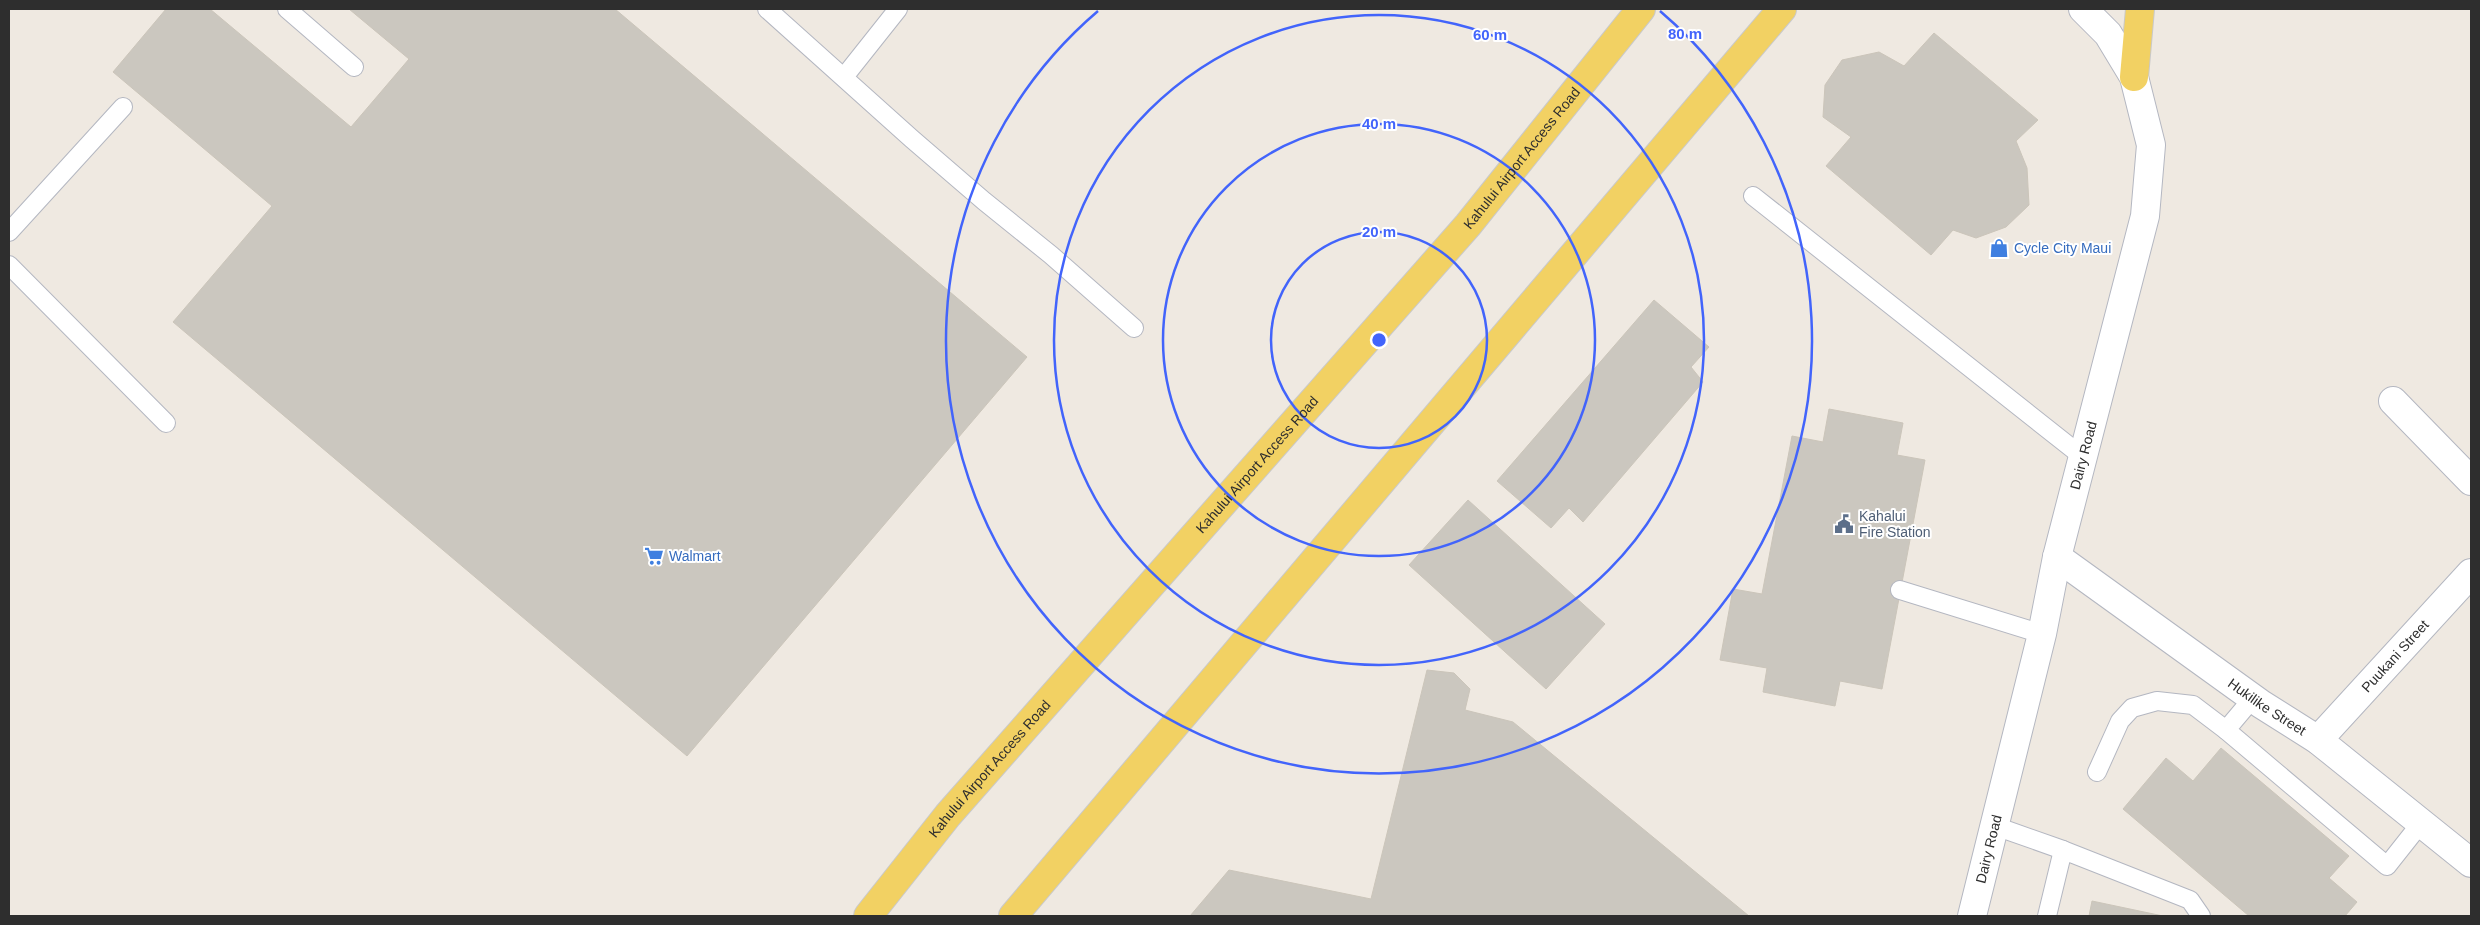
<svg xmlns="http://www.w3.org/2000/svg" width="2480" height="925" font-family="Helvetica,sans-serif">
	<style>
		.building { fill: #cbc7bf; stroke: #cbc5ba }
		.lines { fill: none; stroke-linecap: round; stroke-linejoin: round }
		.service-casing { stroke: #b4b7c1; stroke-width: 20 }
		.minor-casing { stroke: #b4b7c1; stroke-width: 30 }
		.secondary-casing { stroke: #b4b7c1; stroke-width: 30 }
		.primary-casing { stroke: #c9c9c9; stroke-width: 30 }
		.service { stroke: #fff; stroke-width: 18 }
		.minor { stroke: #fff; stroke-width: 28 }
		.secondary { stroke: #fff; stroke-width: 28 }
		.primary { stroke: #f2d163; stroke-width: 28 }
		.ring { fill: none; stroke: #4264fb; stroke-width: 2.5 }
		.labels { text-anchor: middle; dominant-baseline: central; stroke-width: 4; stroke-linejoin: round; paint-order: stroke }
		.street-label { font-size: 14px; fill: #2e2e2e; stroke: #fff }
		.shop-label { font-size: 14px; fill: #366cbe; stroke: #fff; text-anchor: start }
		.service-label { font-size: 14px; fill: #4e5e75; stroke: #fff; text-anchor: start }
		.centre { fill: #4264fb; stroke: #fff; stroke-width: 2.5 }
		.ring-label { font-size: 15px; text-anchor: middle; font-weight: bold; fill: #4264fb; stroke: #fff; stroke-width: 4; stroke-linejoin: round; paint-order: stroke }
	</style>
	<rect width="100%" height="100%" fill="#efe9e1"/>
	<g class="building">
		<path d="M166,9H210L351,127L409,59L349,9H615L1027,357L687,756L173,322L272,206L113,72Z"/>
		<path d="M1934,33L2038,120L2016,141L2027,168L2029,205L2006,227L1976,238L1953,230L1931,255L1826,166L1851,137L1823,117L1825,85L1842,60L1879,52L1904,66Z"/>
		<path d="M1654,300L1709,347L1691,367L1703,382L1583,522L1569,508L1551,528L1497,481Z"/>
		<path d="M1829,409L1903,423L1897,455L1925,460L1882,689L1840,681L1835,706L1763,692L1767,668L1720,660L1733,589L1762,594L1792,436L1823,442Z"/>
		<path d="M1468,500L1605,624L1546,689L1409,565Z"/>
		<path d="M1427,670L1454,673L1470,689L1465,710L1513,722L1749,916H1190L1229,870L1371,899Z"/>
		<path d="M2221,748L2349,856L2329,878L2357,902L2345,916H2249L2123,809L2166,758L2193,781Z"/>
		<path d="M2092,901L2163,916H2089Z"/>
	</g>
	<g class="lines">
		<g class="service-casing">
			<g id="service">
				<path d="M287,9L354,67"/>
				<path d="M767,9L912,139L984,201L1051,255L1134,328"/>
				<path d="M844,77L898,9"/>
				<path d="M1753,196L2083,457"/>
				<path d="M9,232L123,107"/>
				<path d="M9,265L166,423"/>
				<path d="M1900,590L2042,634"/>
				<path d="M2253,698L2226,730L2387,866L2421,823"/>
				<path d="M2097,772L2120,721L2132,708L2157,701L2193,705L2226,730"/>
				<path d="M1995,826L2063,850"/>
				<path d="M2047,916L2063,850L2190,900L2201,916"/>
			</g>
		</g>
		<g class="minor-casing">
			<g id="minor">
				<path d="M2393,401L2471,481"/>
				<path id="s1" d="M2057,557L2261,704L2318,740L2471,863"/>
				<path id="s2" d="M2318,740L2471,573"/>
			</g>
		</g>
		<g class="secondary-casing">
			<g id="secondary">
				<path id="s3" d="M1972,916L2042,634L2057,557L2145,216L2151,145L2134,77L2108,34L2083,9"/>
			</g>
		</g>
		<g class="primary-casing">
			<g id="primary">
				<path d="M2134,77L2140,9"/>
				<path id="s4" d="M868,916L948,815L1468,225L1641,9"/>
				<path d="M1013,916L1782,9"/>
			</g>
		</g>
		<use href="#service" class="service"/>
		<use href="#minor" class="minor"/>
		<use href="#secondary" class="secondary"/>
		<use href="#primary" class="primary"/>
	</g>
	<g class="ring">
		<circle cx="1379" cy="340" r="108"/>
		<circle cx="1379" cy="340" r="216"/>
		<circle cx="1379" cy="340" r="325"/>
		<path d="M1660 11A433 433 0 1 1 1098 11"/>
	</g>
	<defs>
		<g id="shop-bare" transform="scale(1.5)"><path d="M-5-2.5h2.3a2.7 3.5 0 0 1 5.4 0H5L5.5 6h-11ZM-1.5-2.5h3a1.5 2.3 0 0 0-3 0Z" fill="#3f7fe0" stroke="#fff" stroke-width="2.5" paint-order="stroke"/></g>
		<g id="civic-bare" transform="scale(1.5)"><path d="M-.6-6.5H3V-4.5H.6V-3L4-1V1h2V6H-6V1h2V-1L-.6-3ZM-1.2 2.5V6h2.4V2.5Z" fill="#5c6f8a" stroke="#fff" stroke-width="2.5" paint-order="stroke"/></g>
		<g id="supermarket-bare" transform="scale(1.5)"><path d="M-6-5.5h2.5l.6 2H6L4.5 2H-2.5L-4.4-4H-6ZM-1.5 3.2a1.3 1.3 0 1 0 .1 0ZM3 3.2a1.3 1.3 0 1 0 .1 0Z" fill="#3f7fe0" stroke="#fff" stroke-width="2.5" paint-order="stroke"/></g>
	</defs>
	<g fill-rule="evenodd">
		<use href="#shop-bare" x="1999" y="248"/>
		<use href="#civic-bare" x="1844" y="524"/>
		<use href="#supermarket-bare" x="654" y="556"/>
	</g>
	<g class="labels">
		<g class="street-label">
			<text stroke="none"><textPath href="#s4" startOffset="1001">Kahului Airport Access Road</textPath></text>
			<text stroke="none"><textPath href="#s3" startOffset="474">Dairy Road</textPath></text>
			<text stroke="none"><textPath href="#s4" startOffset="596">Kahului Airport Access Road</textPath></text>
			<text stroke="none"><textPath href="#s2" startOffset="114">Puukani Street</textPath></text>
			<text stroke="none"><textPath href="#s1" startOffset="258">Hukilike Street</textPath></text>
			<text stroke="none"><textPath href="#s4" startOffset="191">Kahului Airport Access Road</textPath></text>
			<text stroke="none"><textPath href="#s3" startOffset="69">Dairy Road</textPath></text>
		</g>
		<g class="shop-label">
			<text x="2014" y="248">Cycle City Maui</text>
			<text x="669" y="556">Walmart</text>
		</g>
		<g class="service-label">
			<text x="1859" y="516">Kahalui<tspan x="1859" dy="16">Fire Station</tspan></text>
		</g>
	</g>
	<circle cx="1379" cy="340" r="8" class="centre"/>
	<g class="ring-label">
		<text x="1685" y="39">80 m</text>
		<text x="1490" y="40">60 m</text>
		<text x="1379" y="129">40 m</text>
		<text x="1379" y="237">20 m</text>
	</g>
	<rect width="2480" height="925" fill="none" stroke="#2e2e2e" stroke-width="20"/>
</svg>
